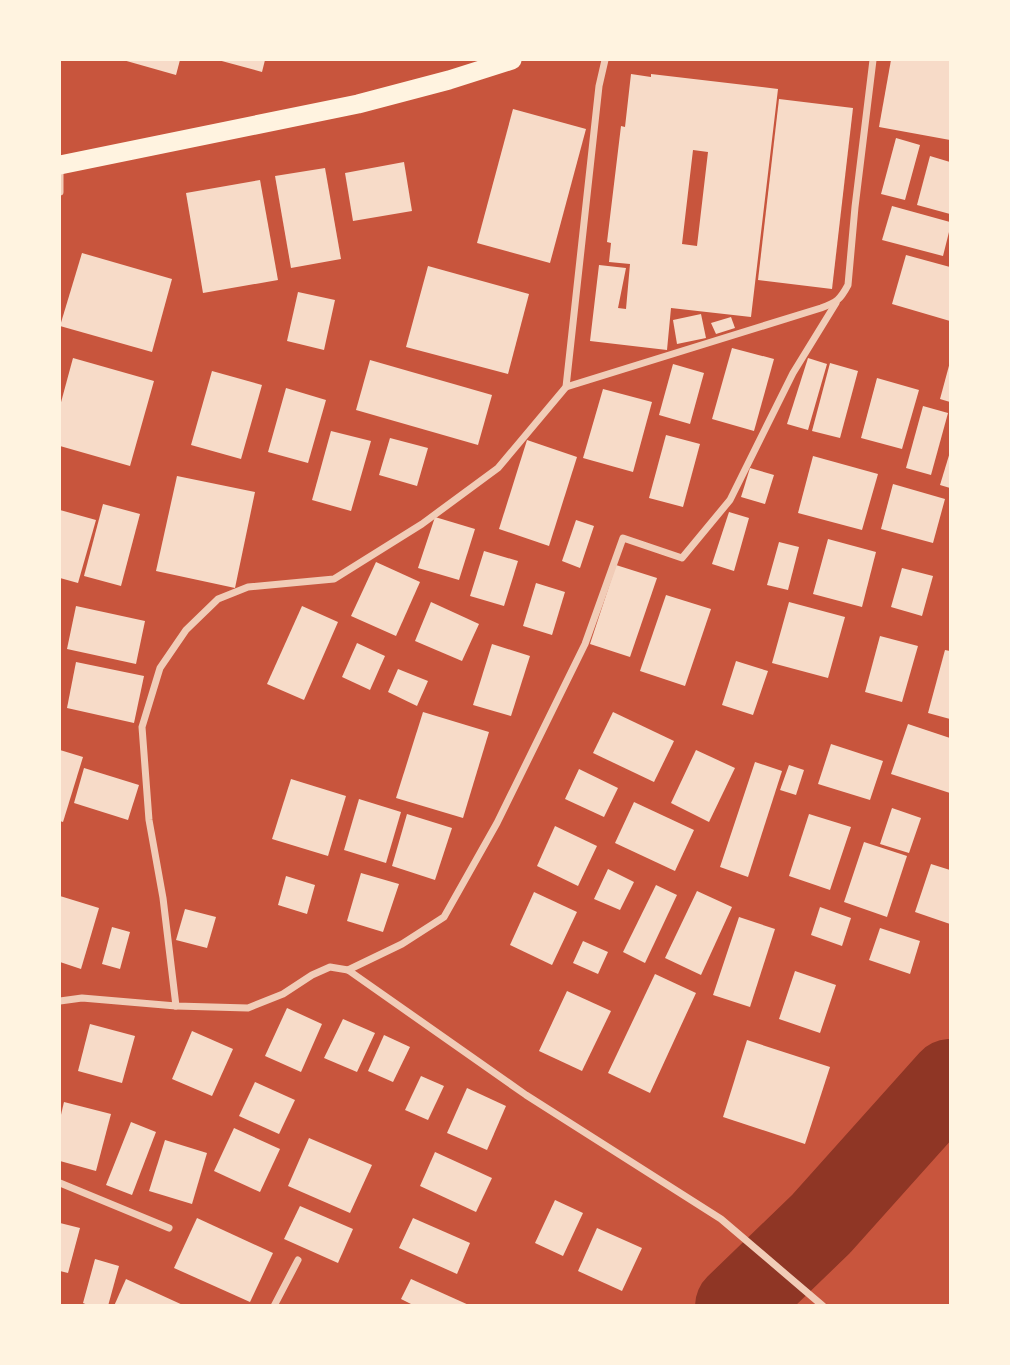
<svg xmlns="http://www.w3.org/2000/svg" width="1010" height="1365" font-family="Manrope,sans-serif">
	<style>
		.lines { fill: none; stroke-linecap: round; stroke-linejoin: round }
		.river { stroke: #8f3625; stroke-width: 82 }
		.building { fill: #f7dbc8; fill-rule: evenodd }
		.minor { stroke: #f1ccb7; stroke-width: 7 }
		.trunk { stroke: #fff3e0; stroke-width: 19 }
	</style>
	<rect width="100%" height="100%" fill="#c8553d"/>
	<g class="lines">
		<path class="river" d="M736,1306L821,1224L950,1080"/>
	</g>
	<g class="building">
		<path d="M123,60H180L176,75Z"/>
		<path d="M218,60H265L262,72Z"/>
		<path d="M891,60H950V140L879,127Z"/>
		<path d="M631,74L651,77V74L778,89L751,317L671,308L667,350L590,341L599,265L626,268L618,308L626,309L630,264L609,262L611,243L607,242L621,126L625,127ZM693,150L708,152L697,246L682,244Z"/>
		<path d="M779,99L853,108L832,289L758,280Z"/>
		<path d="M513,109L586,129L550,263L477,243Z"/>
		<path d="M896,138L920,145L905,200L881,194Z"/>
		<path d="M930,156L950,162V214L917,205Z"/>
		<path d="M404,162L412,211L353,221L345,173Z"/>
		<path d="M325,168L341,259L291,268L275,176Z"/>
		<path d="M260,180L278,280L203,293L186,193Z"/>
		<path d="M892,206L950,222V228L943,256L882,240Z"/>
		<path d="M82,253L172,279L152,352L60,326Z"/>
		<path d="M906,255L950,267V321L892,304Z"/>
		<path d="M428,266L529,294L508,374L406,347Z"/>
		<path d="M298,292L335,300L324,350L287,341Z"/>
		<path d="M701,314L706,338L677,344L673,320Z"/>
		<path d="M731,317L735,328L716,334L711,323Z"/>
		<path d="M732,348L774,359L754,431L712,419Z"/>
		<path d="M73,358L154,381L130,466L60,446V406Z"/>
		<path d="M808,358L827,364L808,430L787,424Z"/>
		<path d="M370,360L492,395L478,445L356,410Z"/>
		<path d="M950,362V402L940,399Z"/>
		<path d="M830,363L858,371L840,438L812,431Z"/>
		<path d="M673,364L704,373L690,424L659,415Z"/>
		<path d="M212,371L262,385L241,459L191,445Z"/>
		<path d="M877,378L919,390L902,449L861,438Z"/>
		<path d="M286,388L326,400L308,463L268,452Z"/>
		<path d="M603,389L652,402L633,472L583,458Z"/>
		<path d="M923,406L948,413L931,475L906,468Z"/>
		<path d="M331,431L371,441L351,511L312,500Z"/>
		<path d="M666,435L700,444L683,507L649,498Z"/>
		<path d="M390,438L428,448L417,486L379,475Z"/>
		<path d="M527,440L577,457L549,546L499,529Z"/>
		<path d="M950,452V488L940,485Z"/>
		<path d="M813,456L878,474L862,530L798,513Z"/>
		<path d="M750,468L774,475L765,504L741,497Z"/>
		<path d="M177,476L255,492L235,588L156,571Z"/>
		<path d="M893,484L945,499L933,543L881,529Z"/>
		<path d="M103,504L140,514L121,586L84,576Z"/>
		<path d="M60,510L96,520L78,583L60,578Z"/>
		<path d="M729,512L749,518L734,571L712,564Z"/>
		<path d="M435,517L475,529L459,580L418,568Z"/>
		<path d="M576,520L594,526L580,568L562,561Z"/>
		<path d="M828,539L876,552L862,607L813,594Z"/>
		<path d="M779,542L799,547L788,590L767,585Z"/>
		<path d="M484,551L518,561L504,606L470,596Z"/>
		<path d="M376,562L420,582L396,636L351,616Z"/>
		<path d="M616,565L657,578L630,657L590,644Z"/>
		<path d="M902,568L933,576L922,616L891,607Z"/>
		<path d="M536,583L565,592L552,635L523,626Z"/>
		<path d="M666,595L711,609L685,686L640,671Z"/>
		<path d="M431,602L479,624L462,661L415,641Z"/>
		<path d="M789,602L845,617L828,678L772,663Z"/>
		<path d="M76,606L145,621L136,664L67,649Z"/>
		<path d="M302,606L338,622L304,700L267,684Z"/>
		<path d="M880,636L918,646L902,702L865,692Z"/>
		<path d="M357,643L385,656L370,690L342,677Z"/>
		<path d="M492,644L530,656L511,716L473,705Z"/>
		<path d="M945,650L950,651V719L928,713Z"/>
		<path d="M736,661L768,671L753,715L722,705Z"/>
		<path d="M76,662L144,676L134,723L67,708Z"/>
		<path d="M398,669L428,681L417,706L388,692Z"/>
		<path d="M423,712L489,732L463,818L396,798Z"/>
		<path d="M613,712L674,741L654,782L593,753Z"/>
		<path d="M908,724L950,738V793L891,774Z"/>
		<path d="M831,744L883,761L870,800L818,784Z"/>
		<path d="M60,750L83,757L63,822L60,821Z"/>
		<path d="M696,750L735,768L709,822L671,803Z"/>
		<path d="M755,762L782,771L748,877L720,867Z"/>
		<path d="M789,765L804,770L796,795L780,790Z"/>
		<path d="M84,768L139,785L128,820L74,803Z"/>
		<path d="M579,769L618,788L604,817L565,799Z"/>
		<path d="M291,779L346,796L328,856L272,839Z"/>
		<path d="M359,799L401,812L386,863L344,850Z"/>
		<path d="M634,802L694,830L675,871L615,843Z"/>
		<path d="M892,808L921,818L909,853L880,844Z"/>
		<path d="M407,814L452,828L435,880L392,866Z"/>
		<path d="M809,814L851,827L830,890L789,876Z"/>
		<path d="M555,826L597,846L578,886L537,866Z"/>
		<path d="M864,842L907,856L887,917L844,902Z"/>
		<path d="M931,864L950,870V924L915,912Z"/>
		<path d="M608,869L634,882L620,910L594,899Z"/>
		<path d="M361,873L399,884L383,932L347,921Z"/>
		<path d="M286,876L315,885L307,914L278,905Z"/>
		<path d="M656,885L677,895L645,963L623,952Z"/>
		<path d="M697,891L732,907L701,975L665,958Z"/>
		<path d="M534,892L577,912L552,965L510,945Z"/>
		<path d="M60,896L99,908L81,969L60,962Z"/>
		<path d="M820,907L851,918L842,946L811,935Z"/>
		<path d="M185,909L216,917L207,948L176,940Z"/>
		<path d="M739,917L775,929L750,1007L713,995Z"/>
		<path d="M112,927L130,932L120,969L102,964Z"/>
		<path d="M880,928L920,941L910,974L869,960Z"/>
		<path d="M583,941L608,952L598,974L573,963Z"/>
		<path d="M795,971L836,985L820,1033L779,1019Z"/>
		<path d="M655,974L696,993L650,1093L608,1073Z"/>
		<path d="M567,991L611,1011L582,1071L539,1051Z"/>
		<path d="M287,1008L322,1024L301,1072L265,1056Z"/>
		<path d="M343,1019L375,1033L357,1072L324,1058Z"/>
		<path d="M90,1024L135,1036L122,1083L78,1071Z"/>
		<path d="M192,1031L233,1049L212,1096L172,1079Z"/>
		<path d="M384,1035L410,1047L393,1082L368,1071Z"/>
		<path d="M747,1040L830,1067L805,1144L723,1117Z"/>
		<path d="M421,1076L444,1086L428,1120L405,1110Z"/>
		<path d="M255,1082L295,1100L279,1134L239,1116Z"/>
		<path d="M467,1088L506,1106L487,1150L447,1133Z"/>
		<path d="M64,1102L111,1114L96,1171L60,1161V1119Z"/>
		<path d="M131,1122L156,1132L132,1195L106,1185Z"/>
		<path d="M234,1128L280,1149L260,1192L214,1171Z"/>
		<path d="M309,1138L372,1165L350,1213L288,1186Z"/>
		<path d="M165,1140L207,1153L192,1204L149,1191Z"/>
		<path d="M435,1152L492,1178L476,1212L420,1186Z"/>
		<path d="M555,1200L583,1213L563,1256L535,1243Z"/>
		<path d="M300,1206L353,1229L338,1263L284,1239Z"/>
		<path d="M197,1218L273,1253L250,1302L174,1268Z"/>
		<path d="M413,1218L470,1243L457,1274L399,1248Z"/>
		<path d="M60,1223L80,1228L68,1273L60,1271Z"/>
		<path d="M597,1228L642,1248L622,1291L578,1271Z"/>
		<path d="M95,1259L119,1266L108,1306H90L83,1303Z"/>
		<path d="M126,1279L185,1306H114Z"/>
		<path d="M411,1279L471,1306H415L401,1299Z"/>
	</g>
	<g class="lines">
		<g class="minor">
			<path d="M60,192V165"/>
			<path d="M566,387L821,308C837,302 840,300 848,285L855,207L873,60"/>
			<path d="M348,970L402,944L444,917L497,823L585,644L623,538L682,558L730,500L793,373L836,303"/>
			<path d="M60,1001L82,998L176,1006L248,1008L283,994L312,975L330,967L348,970L526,1095L721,1219L823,1306"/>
			<path d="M176,1006L163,898L149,820L142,727L160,668L186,630L218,599L248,587L334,579L422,524L498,468L566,387L599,86L605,60"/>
			<path d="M60,1183L169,1228"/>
			<path d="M274,1306L298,1260"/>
		</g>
		<path class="trunk" d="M60,165L358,104L449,80L512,60"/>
	</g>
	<rect width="1010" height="1365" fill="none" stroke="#fff3e0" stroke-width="122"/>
</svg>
